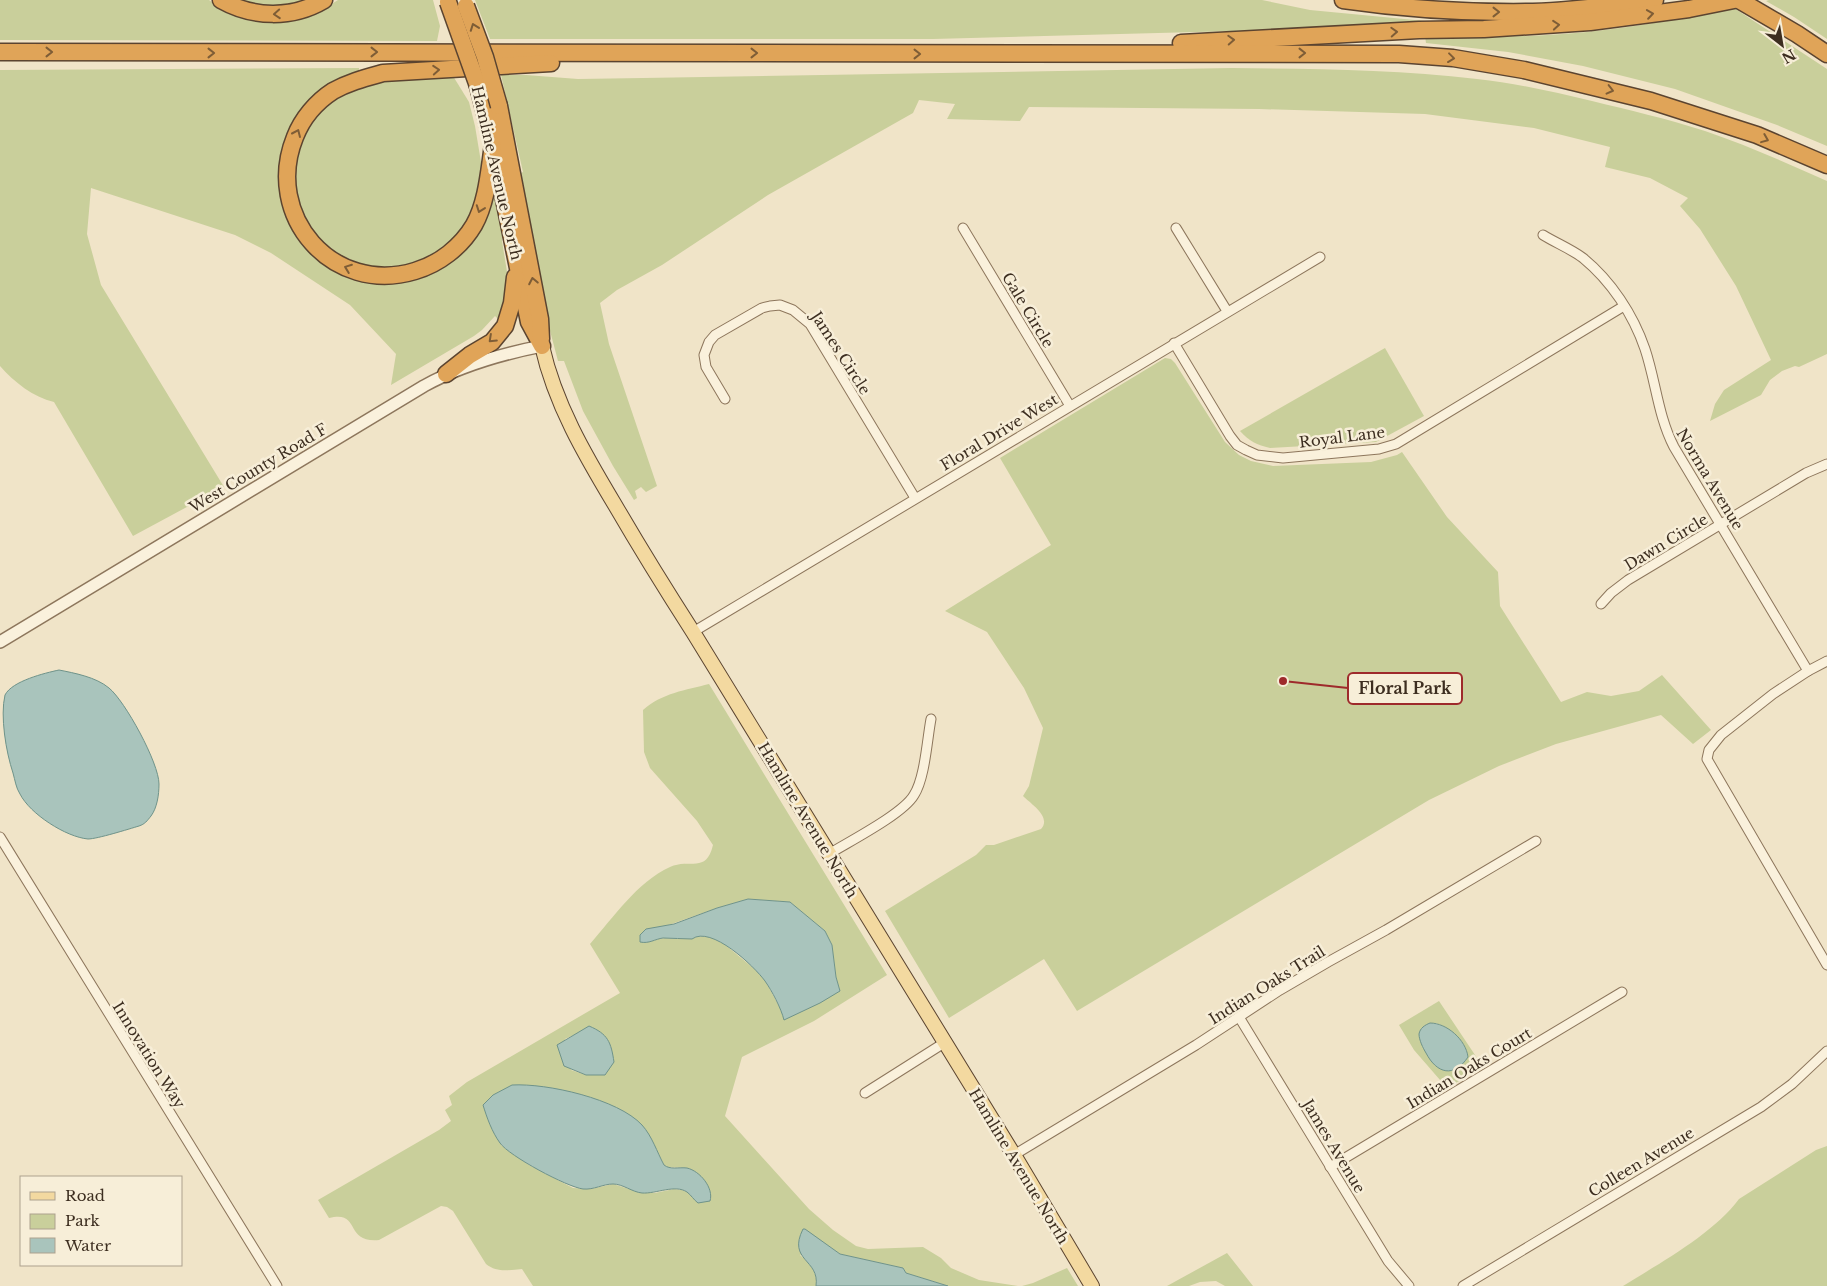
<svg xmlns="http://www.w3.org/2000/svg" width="1827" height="1286" font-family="'Libre Baskerville',serif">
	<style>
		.green { fill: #c9cf9b; fill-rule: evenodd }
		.water { fill: #a9c4bc; stroke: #6f938a }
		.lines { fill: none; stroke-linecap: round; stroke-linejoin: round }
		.minor-casing { stroke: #8d765c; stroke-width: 11 }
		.tertiary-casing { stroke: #8d765c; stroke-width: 14 }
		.primary-casing { stroke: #5b4430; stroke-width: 16 }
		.motorway-casing { stroke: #5b4430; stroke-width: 19 }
		.minor { stroke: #faf1dc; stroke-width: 9 }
		.tertiary { stroke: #faf1dc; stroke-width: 11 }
		.primary { stroke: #f3d9a0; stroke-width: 14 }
		.motorway { stroke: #e0a458; stroke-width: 16 }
		.motorway-bridge-casing { stroke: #5b4430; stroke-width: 19; stroke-linecap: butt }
		.motorway-bridge { stroke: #e0a458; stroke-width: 16 }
		.oneway { stroke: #7e5d36 }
		.labels { text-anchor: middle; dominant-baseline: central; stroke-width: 5; stroke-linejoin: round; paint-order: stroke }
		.street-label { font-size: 15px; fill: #3d2e20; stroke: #f7eed8 }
		.leader { fill: none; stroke: #9e2a2b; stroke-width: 2 }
		.callout-dot { fill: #9e2a2b; stroke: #f7eed8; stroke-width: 2 }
		.callout { fill: #f7eed8; stroke: #9e2a2b; stroke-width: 2 }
		.callout-label { font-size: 16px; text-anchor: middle; font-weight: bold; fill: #3d2e20 }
	</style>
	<rect width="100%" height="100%" fill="#f0e4c8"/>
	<g class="green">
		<path d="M0,0H209L218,7L249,19L263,21L299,19L319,12L338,0H433L440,26L437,41L0,40Z"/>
		<path d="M232,0H312L281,8Z"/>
		<path d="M475,0H1262L1310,10L1425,21V26L933,39H490Z"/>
		<path d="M1769,0H1827V39L1794,17L1766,1Z"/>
		<path d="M1734,8L1827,69V146L1777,125L1675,89L1583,66L1508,52L1426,43L1425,36C1471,36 1517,38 1563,34C1621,30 1677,19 1734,8Z"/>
		<path d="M359,68V73L312,101L282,191L336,270L436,269L492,193L498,195L502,219V241L510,290L499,320L495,316L482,330L474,336L391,385L396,354L350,305L271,253L235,235L91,188L87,234L101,285L224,487L133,536L54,402C33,397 14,382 0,366V70Z"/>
		<path d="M1232,68C1314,69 1395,69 1477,79C1516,83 1554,92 1592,101C1629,110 1668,119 1705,131C1746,145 1787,163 1827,181V354L1799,367L1795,366L1782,371L1770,380L1761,395L1710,421L1715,404L1724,390L1771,360L1736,286L1700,229L1680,206L1688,198L1650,178L1605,167L1610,147L1534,128L1425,114L1259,109L1029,107L1020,121L947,119L955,104L919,100L913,113L768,195L662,265L617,290L600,303L609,344L657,486L646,492L641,487L635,491L637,498L634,500L613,466L583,411L564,361H558L549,327L521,173L523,172L501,75H526L578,79L643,78Z"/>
		<path d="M453,76L469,102L475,126L482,168L478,202L462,232L433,257L398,269L369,268L338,257L319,242L304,221L293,186L297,151L311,121L328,104L344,93L388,78Z"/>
		<path d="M1385,348L1424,416L1376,442L1270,448C1257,445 1249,441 1240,431Z"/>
		<path d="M1165,358L1171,359L1175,363L1225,442L1239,455L1251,461L1273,466L1371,462L1397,455L1402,452L1447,517L1498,572L1500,606L1561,702L1587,692L1611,696L1639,691L1662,675L1711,730L1693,744L1661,715L1556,744L1499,766L1429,800L1077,1011L1044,959L949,1018L885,911L976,855L986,845H994L1041,829C1052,817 1031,804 1023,796L1029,786L1043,728L1024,688L987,632L945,611L1051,545L1000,458Z"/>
		<path d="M709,684L887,975L814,1021L742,1057L725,1116L809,1209L833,1230L856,1246L868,1249L923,1247L941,1258L951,1268L979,1280L1018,1286H948L906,1273L903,1268L840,1254L827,1245L800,1255C810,1263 818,1273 816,1286H533L522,1269C509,1270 497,1273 486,1264L453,1211L447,1207L441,1206L379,1240C343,1243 362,1210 329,1218L318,1200L439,1130L451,1121L445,1110L452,1105L449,1096L467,1082L620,993L590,944C613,918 637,882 670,867C690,858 706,874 713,845L697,821L650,768L644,752L643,710C662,693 686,690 709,684ZM748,899L790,902L825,931L832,945L836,977L840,991L781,1010L766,982L757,971L723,943L712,937L695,936L680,939L665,938L640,942V935L717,908ZM576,1034L605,1075H586L571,1070L565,1039ZM528,1085L586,1096L651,1139L664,1165L667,1167L687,1168L698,1203L688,1192L682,1190L674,1189L655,1193L629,1189L613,1184L591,1189L573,1188L529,1165L501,1145L493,1095L512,1086Z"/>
		<path d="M1439,1001L1483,1067L1447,1088L1414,1050L1399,1025ZM1435,1023C1449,1026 1466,1042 1468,1057L1460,1067L1423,1048C1418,1031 1418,1028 1435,1023Z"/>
		<path d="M1827,1146V1286H1623C1660,1263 1713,1234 1739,1199L1816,1150Z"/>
		<path d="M1227,1253L1253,1286H1225L1216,1281L1200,1282L1189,1286H1167Z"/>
		<path d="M1067,1268L1078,1286H1022L1033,1283Z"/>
	</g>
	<g class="water">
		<path d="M59,670C74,673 96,677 109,688C125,701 159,763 159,784C159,795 157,808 151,816C147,821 145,824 139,826C129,829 97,839 88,839C66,837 30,814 20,794C16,788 15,780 13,773C6,752 0,716 5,695C12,681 45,673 59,670Z"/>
		<path d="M748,899L790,902L825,931L832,945L836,977L840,991L820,1003L784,1020C781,1008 772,991 765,981C754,966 711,925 692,939C682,939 673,938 663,938C655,939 649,944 640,942V935L646,929L674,924L717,908Z"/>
		<path d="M1430,1023C1447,1023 1466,1040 1468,1057C1454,1078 1437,1074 1426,1053C1423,1048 1419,1040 1419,1034C1420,1028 1425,1025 1430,1023Z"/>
		<path d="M589,1026C608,1034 611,1042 614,1062L605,1075H586L564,1066L557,1045Z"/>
		<path d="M512,1085C547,1083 618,1099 642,1125C652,1136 657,1152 664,1165C670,1170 679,1167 687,1168C700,1171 714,1188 710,1201L698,1203C694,1200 691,1195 687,1192C675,1184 656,1194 642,1193C632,1192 623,1184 613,1184C603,1184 594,1190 583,1189C567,1187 509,1156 500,1143C492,1132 487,1118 483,1105L493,1095Z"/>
		<path d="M803,1229H805L840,1254L903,1268L906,1273L948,1286H816C820,1259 787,1261 803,1229Z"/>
	</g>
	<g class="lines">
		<g class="minor-casing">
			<g id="minor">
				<path d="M963,228L1070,406"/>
				<path d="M1176,228L1227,311"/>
				<path d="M1543,235C1556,243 1571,249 1583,258C1611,281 1633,314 1645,349C1656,382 1658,416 1674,447L1808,671"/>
				<path d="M1174,343L1230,436L1237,445L1246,450L1257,455L1283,458L1379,449L1396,444L1624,306"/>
				<path d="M725,399L706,367L704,355L709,342L715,335L762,308L770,306L780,305L793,310L810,324L915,498"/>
				<path d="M1601,604L1611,593L1628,580L1806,473L1827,464"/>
				<path d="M693,632L1320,257"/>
				<path d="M1827,661L1808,671L1773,694L1721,735L1709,750L1707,759L1827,965"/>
				<path d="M0,837L277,1286"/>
				<path d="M829,854C850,841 903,814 914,795C925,778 927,740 931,719"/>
				<path d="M1239,1017L1388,1261L1409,1286"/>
				<path d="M865,1093L944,1043"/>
				<path d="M1014,1155L1196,1045L1280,990L1328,962L1386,930L1536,841"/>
				<path d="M1330,1167L1622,992"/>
				<path d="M1463,1286L1761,1107L1792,1084L1827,1051"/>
			</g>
		</g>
		<g class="tertiary-casing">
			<path id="tertiary" d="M0,642L424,386C460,366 501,354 542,346"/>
		</g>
		<g class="primary-casing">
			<path id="primary" d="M542,346C555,404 585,455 615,505C640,548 666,590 693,632L1014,1155L1092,1286"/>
		</g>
		<g class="motorway-casing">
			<g id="motorway">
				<path d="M221,0C253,18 292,19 324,0"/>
				<path d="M1343,0C1405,9 1470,13 1533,12C1574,11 1615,5 1655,0"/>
				<path d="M1739,0L1797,34L1827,54"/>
				<path d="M1181,43L1419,30L1484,29L1590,22L1689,9L1734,0"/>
				<path d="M0,52L1399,54L1453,58L1524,70L1651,101L1757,135L1827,165"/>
				<path d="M478,86L493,145L529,322L542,346"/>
				<path d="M499,106L540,319L541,339"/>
				<path d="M493,145C489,171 487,202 474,225C461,247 439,264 415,271C333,296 263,216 295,137C302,119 316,102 333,91C349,82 365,78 383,73L551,63"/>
				<path d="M446,374L470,355L492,342L505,326L512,303L515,277"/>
			</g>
		</g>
		<use href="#minor" class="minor"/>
		<use href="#tertiary" class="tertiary"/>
		<use href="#primary" class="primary"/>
		<use href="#motorway" class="motorway"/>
		<g class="motorway-bridge-casing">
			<g id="motorway-bridge">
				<path d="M448,2L478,86"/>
				<path d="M466,6L485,57L499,106"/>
			</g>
		</g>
		<use href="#motorway-bridge" class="motorway-bridge"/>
	</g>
	<defs><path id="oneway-chevron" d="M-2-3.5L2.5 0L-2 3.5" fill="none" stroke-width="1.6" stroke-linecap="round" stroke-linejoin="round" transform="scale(1.25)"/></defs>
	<g class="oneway">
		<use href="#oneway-chevron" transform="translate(1496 12)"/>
		<use href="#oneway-chevron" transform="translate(277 14) rotate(176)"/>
		<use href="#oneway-chevron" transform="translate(1650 14) rotate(-8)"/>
		<use href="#oneway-chevron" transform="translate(1556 25) rotate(-5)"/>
		<use href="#oneway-chevron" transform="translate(474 27) rotate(-110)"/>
		<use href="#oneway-chevron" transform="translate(1394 32) rotate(-3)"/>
		<use href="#oneway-chevron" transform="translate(1231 40) rotate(-3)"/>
		<use href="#oneway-chevron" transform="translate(49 52)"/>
		<use href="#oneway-chevron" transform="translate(374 52)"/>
		<use href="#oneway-chevron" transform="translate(211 53)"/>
		<use href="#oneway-chevron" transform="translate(754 53)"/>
		<use href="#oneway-chevron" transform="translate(1302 53)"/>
		<use href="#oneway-chevron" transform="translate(917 54)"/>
		<use href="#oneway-chevron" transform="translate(1451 58) rotate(7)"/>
		<use href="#oneway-chevron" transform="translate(436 70) rotate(-4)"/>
		<use href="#oneway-chevron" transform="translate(1610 90) rotate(14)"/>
		<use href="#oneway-chevron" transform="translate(297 133) rotate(-66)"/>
		<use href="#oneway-chevron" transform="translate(1765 139) rotate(22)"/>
		<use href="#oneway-chevron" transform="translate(480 209) rotate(110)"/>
		<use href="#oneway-chevron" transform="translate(348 268) rotate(-159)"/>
		<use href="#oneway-chevron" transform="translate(533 281) rotate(-101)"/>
		<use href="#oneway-chevron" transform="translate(492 339) rotate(137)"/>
	</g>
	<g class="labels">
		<g class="street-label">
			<text transform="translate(497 173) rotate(77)">Hamline Avenue North</text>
			<text transform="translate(1028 310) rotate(59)">Gale Circle</text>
			<text transform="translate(841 353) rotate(57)">James Circle</text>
			<text transform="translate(999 432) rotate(-31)">Floral Drive West</text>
			<text transform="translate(1342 437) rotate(-7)">Royal Lane</text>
			<text transform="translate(258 468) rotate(-31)">West County Road F</text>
			<text transform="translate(1710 479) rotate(59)">Norma Avenue</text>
			<text transform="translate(1666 542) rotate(-31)">Dawn Circle</text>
			<text transform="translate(808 820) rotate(59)">Hamline Avenue North</text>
			<text transform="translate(1267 985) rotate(-32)">Indian Oaks Trail</text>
			<text transform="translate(149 1055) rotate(58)">Innovation Way</text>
			<text transform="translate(1469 1068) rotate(-31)">Indian Oaks Court</text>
			<text transform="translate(1334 1146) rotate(59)">James Avenue</text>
			<text transform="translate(1641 1162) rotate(-31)">Colleen Avenue</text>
			<text transform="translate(1019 1166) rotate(59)">Hamline Avenue North</text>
		</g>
	</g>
	<path class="leader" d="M1283 681L1348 688"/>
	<circle class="callout-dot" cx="1283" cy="681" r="5"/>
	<rect class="callout" x="1348" y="673" width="114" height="31" rx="5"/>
	<g class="callout-label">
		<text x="1405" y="694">Floral Park</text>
	</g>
	<rect x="20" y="1176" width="162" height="90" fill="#f7eed8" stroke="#ada18e"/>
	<rect x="30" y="1192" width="25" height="8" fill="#f3d9a0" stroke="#ada18e"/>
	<text x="65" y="1201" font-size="15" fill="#3d2e20">Road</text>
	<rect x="30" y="1214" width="25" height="15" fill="#c9cf9b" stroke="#ada18e"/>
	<text x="65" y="1226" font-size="15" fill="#3d2e20">Park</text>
	<rect x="30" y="1238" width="25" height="15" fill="#a9c4bc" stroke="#ada18e"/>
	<text x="65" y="1251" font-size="15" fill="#3d2e20">Water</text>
	<g transform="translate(1782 45) rotate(149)" stroke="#f7eed8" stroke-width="4" paint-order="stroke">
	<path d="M0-4L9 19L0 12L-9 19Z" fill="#3d2e20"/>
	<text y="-8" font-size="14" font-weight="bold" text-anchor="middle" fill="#3d2e20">N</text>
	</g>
</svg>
